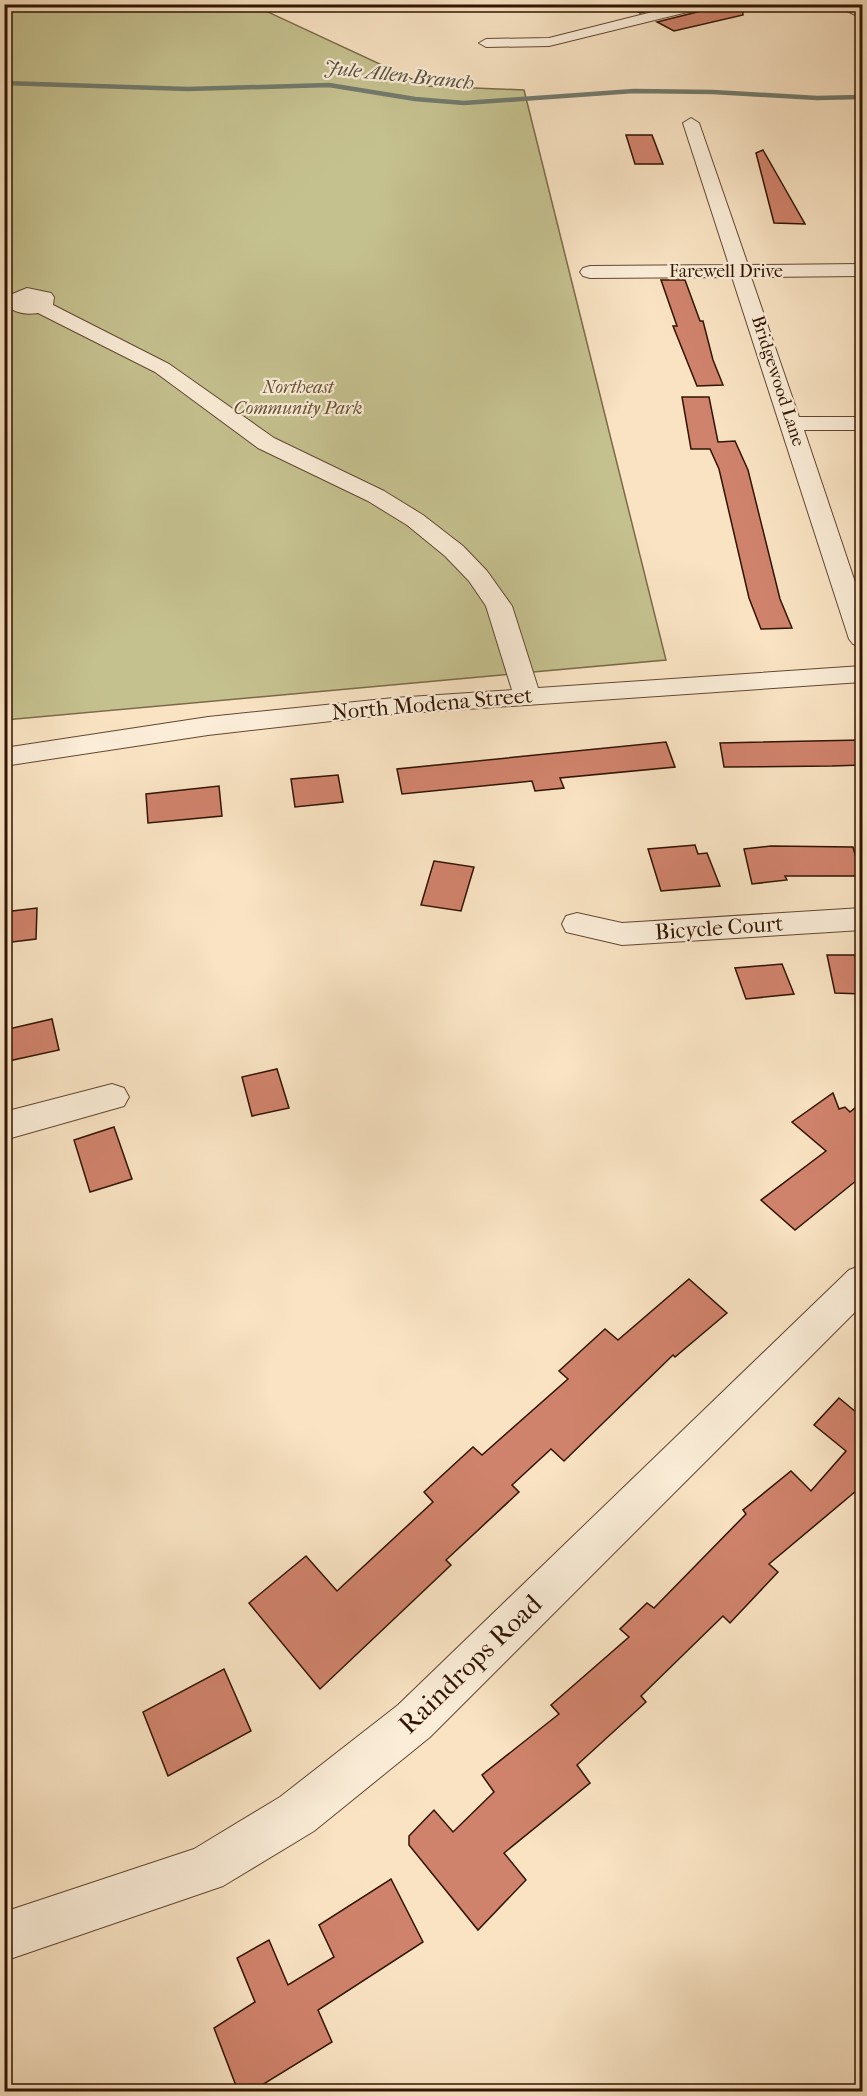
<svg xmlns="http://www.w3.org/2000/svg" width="867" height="2096" font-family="'IM FELL French Canon',serif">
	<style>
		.green { fill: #c5c18f; stroke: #7b6a48; stroke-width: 1.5 }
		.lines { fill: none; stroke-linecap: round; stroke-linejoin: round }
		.stream { stroke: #727a6d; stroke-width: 4.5 }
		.building { fill: #d0836c; stroke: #311401; stroke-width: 1.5 }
		.minor-casing { stroke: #634832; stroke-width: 2 }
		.minor { fill: #fbedd8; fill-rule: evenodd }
		.labels { text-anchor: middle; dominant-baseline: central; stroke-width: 4.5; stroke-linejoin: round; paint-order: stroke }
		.far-street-label { font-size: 18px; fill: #311401; stroke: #fbedd8 }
		.far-park-label { font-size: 18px; font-style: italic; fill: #655133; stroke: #fbedd8 }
		.far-water-label { font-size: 20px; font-style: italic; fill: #575040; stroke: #fbedd8 }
		.street-label { font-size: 22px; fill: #311401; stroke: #fbedd8 }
		.near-street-label { font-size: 27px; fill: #311401; stroke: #fbedd8 }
	</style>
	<rect width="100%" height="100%" fill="#f9e3c3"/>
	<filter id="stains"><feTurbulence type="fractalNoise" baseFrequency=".00333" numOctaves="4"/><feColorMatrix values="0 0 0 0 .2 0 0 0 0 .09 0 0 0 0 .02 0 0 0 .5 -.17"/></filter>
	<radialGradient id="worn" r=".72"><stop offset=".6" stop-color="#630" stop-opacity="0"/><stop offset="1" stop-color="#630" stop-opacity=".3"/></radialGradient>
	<path class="green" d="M5,5H253L427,86L524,90L666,660L5,720Z"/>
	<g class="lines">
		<path class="stream" d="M4,83L188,89L329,85L415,99L464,103L634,91L713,92L817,98L862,97"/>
	</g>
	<g class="building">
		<path d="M624,4H673L640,13Z"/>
		<path d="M712,4H742L743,15L674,31L657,22L709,9Z"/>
		<path d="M626,135H652L663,164H635Z"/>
		<path d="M763,150L792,201L805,224L774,223L756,153Z"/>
		<path d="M661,280H685L700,321H703L713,360L723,385L697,386L673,326H677Z"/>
		<path d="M682,397H709L718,442L735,441L748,470L780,599L792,628L761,629L749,598L719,469L710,449H691Z"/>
		<path d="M862,740V765L832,766L724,767L720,743Z"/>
		<path d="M666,742L675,767L560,778L564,788L535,791L532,781L402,794L397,769Z"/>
		<path d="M338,775L343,802L295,807L291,779Z"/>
		<path d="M219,786L222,816L148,823L146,794Z"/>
		<path d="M695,845L698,854L707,853L720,886L661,891L648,849Z"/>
		<path d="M771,846L853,847L861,876H785L787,880L752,884L744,849Z"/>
		<path d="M434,861L474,867L461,911L421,905Z"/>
		<path d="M37,908L36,939L4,943V912Z"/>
		<path d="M827,955H855L858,969H862V994L835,993Z"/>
		<path d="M782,964L794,994L746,999L735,968Z"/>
		<path d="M52,1019L59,1050L4,1062V1030Z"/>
		<path d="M277,1069L289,1108L252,1116L242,1077Z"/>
		<path d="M833,1093L839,1109L845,1107L850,1112L862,1102V1176L795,1230L761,1200L826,1151L792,1122Z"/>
		<path d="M114,1127L132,1179L90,1192L74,1140Z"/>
		<path d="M689,1279L727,1313L675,1357L673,1355L564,1461L551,1449L512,1485L519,1492L446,1560L451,1565L320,1689L249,1603L306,1556L337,1591L433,1502L424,1492L473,1447L482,1455L568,1379L559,1371L605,1329L618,1340Z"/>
		<path d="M839,1398L862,1417V1486L769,1564L778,1572L730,1623L723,1616L641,1696L646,1702L577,1765L590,1783L504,1853L526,1880L478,1930L409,1845V1836L434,1810L453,1832L494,1792L482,1775L559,1714L551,1705L629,1637L620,1629L647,1603L654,1608L746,1514L743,1510L791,1471L811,1491L846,1451L814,1425Z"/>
		<path d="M224,1669L251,1731L168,1776L143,1712Z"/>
		<path d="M391,1879L423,1942L318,2010L332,2042L252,2091H238L214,2028L255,2002L237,1958L269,1940L288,1985L334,1957L319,1925Z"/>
	</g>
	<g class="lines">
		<g class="minor-casing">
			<g id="minor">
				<path d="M684,4H710L708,7L549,46L486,47L479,43L486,39L549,38Z"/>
				<path d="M832,4H852L862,9V18Z"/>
				<path d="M691,118L699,123L748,265L862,264V276L751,277L799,417H862V430H804L862,603V647L853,644L849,639L732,277L590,278L583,276L580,272L583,268L590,266L729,265L683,123Z"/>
				<path d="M27,288L51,293L54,297L53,305L169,364L274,438L384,491L423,515L463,546L487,571L512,606L538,688L862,666V682L394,714L208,735L4,766V748L208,717L394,698L512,690L486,606L469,581L445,556L407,525L368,501L258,448L155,372L38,313C26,315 12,313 5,303L10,295Z"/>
				<path d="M862,908V930L622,945L566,932L562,924L566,916L577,913L622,923Z"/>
				<path d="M112,1084L124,1088L129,1097L124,1106L4,1140V1112Z"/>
				<path d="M862,1265V1305L430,1737L314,1831L223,1886L4,1961V1912L194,1849L280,1797L398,1705L849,1270Z"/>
			</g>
		</g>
		<use href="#minor" class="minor"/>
	</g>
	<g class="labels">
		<g class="far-street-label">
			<text x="726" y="271">Farewell Drive</text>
			<text transform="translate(778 381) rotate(72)">Bridgewood Lane</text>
		</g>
		<g class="far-park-label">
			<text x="298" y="387">Northeast<tspan x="298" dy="21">Community Park</tspan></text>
		</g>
		<g class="far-water-label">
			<text transform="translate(399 75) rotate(6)">Jule Allen Branch</text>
		</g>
		<g class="street-label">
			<text transform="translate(432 704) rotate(-5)">North Modena Street</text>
			<text transform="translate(719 928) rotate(-4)">Bicycle Court</text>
		</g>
		<g class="near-street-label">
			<text transform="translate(470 1664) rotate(-44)">Raindrops Road</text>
		</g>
	</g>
	<rect width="867" height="2096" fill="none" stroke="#f9e3c3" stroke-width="24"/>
	<rect x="6" y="6" width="855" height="2084" fill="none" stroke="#311401" stroke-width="3"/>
	<rect x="12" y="12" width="843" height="2072" fill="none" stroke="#311401" stroke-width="1.5"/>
	<rect width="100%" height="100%" filter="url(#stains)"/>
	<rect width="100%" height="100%" fill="url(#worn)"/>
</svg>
